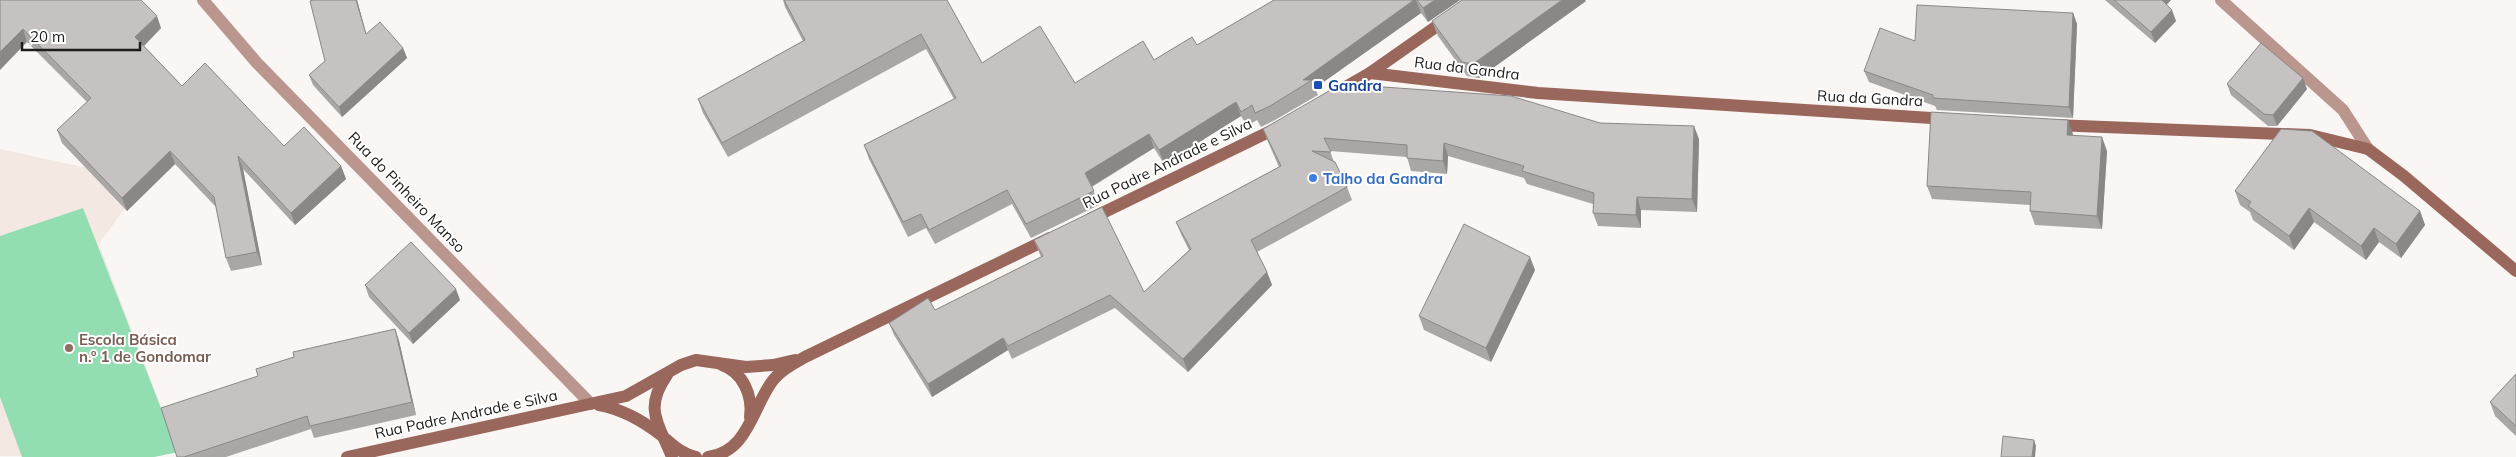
<svg xmlns="http://www.w3.org/2000/svg" width="2516" height="457" font-family="Mulish,sans-serif">
	<style>
		.built { fill: #f3e8e2 }
		.pitch { fill: #93ddb3 }
		.lines { fill: none; stroke-linecap: round; stroke-linejoin: round }
		.street { stroke: #ba968e; stroke-width: 12 }
		.secondary { stroke: #9a675c; stroke-width: 12 }
		.wall { fill: #a9a7a6 }
		.shaded-wall { fill: #8a8887 }
		.building { fill: #c5c2c1; stroke: #8a8887 }
		.transit-dot { fill: #1a4fb4; stroke: #fff; stroke-width: 2 }
		.shop-dot { fill: #3f7fe0; stroke: #fff; stroke-width: 2 }
		.education-dot { fill: #8d6e63; stroke: #fff; stroke-width: 2 }
		.labels { text-anchor: middle; dominant-baseline: central; stroke-width: 4; stroke-linejoin: round; paint-order: stroke }
		.street-label { font-size: 15px; fill: #1e1d1c; stroke: #fff }
		.transit-label { font-size: 15px; font-weight: bold; fill: #164399; stroke: #fff; text-anchor: start }
		.shop-label { font-size: 15px; font-weight: bold; fill: #366cbe; stroke: #fff; text-anchor: start }
		.education-label { font-size: 15px; font-weight: bold; fill: #785e54; stroke: #fff; text-anchor: start }
	</style>
	<rect width="100%" height="100%" fill="#f9f6f4"/>
	<path class="built" d="M0,149L97,170L130,201L99,244L178,452L154,457L0,456Z"/>
	<path class="pitch" d="M83,208L178,452L154,457H22L0,397V236Z"/>
	<g class="lines">
		<g class="street">
			<path d="M203,0L257,63L591,404"/>
			<path d="M2221,0L2343,110L2368,149"/>
		</g>
		<g class="secondary">
			<path d="M1370,73L1538,93L1947,119"/>
			<path d="M1337,92L1370,73L1474,0"/>
			<path d="M2054,125L2310,135L2368,149L2404,176L2516,271"/>
			<path d="M1090,219L1279,127"/>
			<path d="M722,365C743,372 753,396 750,417"/>
			<path d="M667,375C643,409 659,424 672,457"/>
			<path d="M599,405C621,409 643,421 661,435C673,445 680,453 696,457"/>
			<path d="M347,457L626,396L681,365L696,360L746,367L773,365L795,360"/>
			<path d="M708,457C747,452 752,410 771,383C779,371 793,364 805,357L1050,238"/>
		</g>
	</g>
	<g class="wall">
		<path d="M0,0L161,28L144,46L182,86L284,146L341,166L346,179L295,225L243,169L262,265L231,271L226,258L216,207L175,164L127,211L62,143L57,130L87,102L27,42Z"/>
		<path d="M313,0H357L366,34L403,48L407,58L342,117L313,85L309,75L325,61Z"/>
		<path d="M783,0H947L982,63L1075,83L1154,60L1197,45L1274,0H1460L1428,22L1421,13L1315,88L1318,95L1275,120L1261,127L1257,120L1247,126L1241,116L1164,164L1154,148L1092,187L1099,205L1031,238L1012,204L935,244L926,228L908,237L869,159L864,145L954,99L926,49L728,157L703,113L698,99L803,41L785,7Z"/>
		<path d="M2105,0H2171L2167,4L2176,21L2155,43Z"/>
		<path d="M1586,1L1479,78L1467,76L1438,36L1432,21Z"/>
		<path d="M2073,13L2077,24L2073,118L1937,110L1935,106L1869,82L1864,71L1915,41Z"/>
		<path d="M2227,84L2307,89L2277,126H2268L2231,95Z"/>
		<path d="M1600,123L1699,139L1697,212L1641,210V228L1598,226L1593,213V204L1527,184L1524,178L1448,156L1447,174L1411,171L1407,157L1330,151L1334,162L1347,187L1352,200L1257,252L1267,272L1272,285L1188,372L1115,308L1012,359L1008,350L932,397L894,335L889,323L935,310L1041,257L1034,240L1144,292L1189,250L1181,234L1176,222L1279,167L1268,142L1263,129Z"/>
		<path d="M2073,134L2072,135L2107,151L2102,229L2035,225L2030,211V205L1932,199L1927,186Z"/>
		<path d="M2235,191L2420,211L2425,225L2401,258L2379,242L2366,260L2314,222L2294,250L2253,220L2250,212L2240,205Z"/>
		<path d="M1535,270L1491,362L1424,330L1419,316Z"/>
		<path d="M365,285L460,300L413,344L369,297Z"/>
		<path d="M395,329L399,341L416,415L314,438L311,429L226,457H177Z"/>
		<path d="M2516,374V436L2495,416L2490,402Z"/>
	</g>
	<g class="shaded-wall">
		<path d="M356,0H357L369,44L366,34Z"/>
		<path d="M1414,0H1416L1421,13L1315,88L1312,80H1303Z"/>
		<path d="M1435,0H1460L1428,22L1423,8Z"/>
		<path d="M1562,0H1585L1586,1L1479,78L1473,64Z"/>
		<path d="M2160,0H2171L2163,8Z"/>
		<path d="M2172,10L2176,21L2155,43L2151,32Z"/>
		<path d="M2073,13L2077,24L2073,118L2069,107Z"/>
		<path d="M157,16L161,28L140,50L135,37Z"/>
		<path d="M23,29L27,42L0,70V52Z"/>
		<path d="M403,48L407,58L342,117L339,107Z"/>
		<path d="M2303,78L2307,89L2277,126L2273,115Z"/>
		<path d="M1236,102L1241,116L1164,164L1159,150Z"/>
		<path d="M2068,120L2073,134L2072,149L2067,135Z"/>
		<path d="M1694,126L1699,139L1697,212L1692,199Z"/>
		<path d="M1149,134L1154,148L1090,187L1085,173Z"/>
		<path d="M2102,137L2107,151L2102,229L2097,216Z"/>
		<path d="M1444,143L1448,156L1447,174L1443,161Z"/>
		<path d="M170,151L175,164L127,211L122,198Z"/>
		<path d="M238,156L243,169L262,265L257,252Z"/>
		<path d="M341,166L346,179L295,225L291,213Z"/>
		<path d="M1637,197L1641,210V228L1636,215Z"/>
		<path d="M2309,208L2314,222L2294,250L2289,236Z"/>
		<path d="M2420,211L2425,225L2401,258L2396,244Z"/>
		<path d="M2374,228L2379,242L2366,260L2361,246Z"/>
		<path d="M1530,257L1535,270L1491,362L1486,348Z"/>
		<path d="M1267,272L1272,285L1188,372L1183,359Z"/>
		<path d="M456,289L460,300L413,344L409,333Z"/>
		<path d="M395,329L399,341L416,415L412,402Z"/>
		<path d="M1003,338L1008,350L932,397L928,384Z"/>
		<path d="M2034,440L2036,446L2035,457H2032Z"/>
	</g>
	<g class="building">
		<path d="M0,0H141L157,16L135,37L182,86L205,63L284,146L304,127L341,166L291,213L238,156L257,252L226,258L214,197L170,151L122,198L57,130L91,98L23,29L0,52Z"/>
		<path d="M313,0H356L366,34L380,22L403,48L339,107L309,75L325,61L310,1Z"/>
		<path d="M784,0H947L982,63L1040,26L1075,83L1143,41L1154,60L1192,37L1197,45L1274,0H1414L1303,80H1312L1270,106L1255,113L1252,105L1241,112L1236,102L1159,150L1149,134L1085,173L1094,191L1026,224L1007,190L929,230L921,214L903,222L864,145L956,98L921,34L722,143L698,99L805,40Z"/>
		<path d="M1417,0H1435L1423,8Z"/>
		<path d="M1462,0H1562L1473,64L1462,62L1432,21Z"/>
		<path d="M2114,0H2162L2172,10L2151,32Z"/>
		<path d="M1917,5L2073,13L2069,107L1933,98V95L1864,71L1880,28L1915,41Z"/>
		<path d="M2261,43L2303,78L2273,115L2264,114L2227,84Z"/>
		<path d="M1341,84L1511,96L1600,123L1694,126L1692,199L1637,197L1636,215L1593,213L1594,193L1522,171L1524,166L1444,143L1443,161L1407,158V145L1324,138L1331,152L1312,151L1335,162L1347,187L1251,240L1267,272L1183,359L1110,295L1008,346L1003,338L928,384L889,323L928,298L935,310L1043,256L1034,240L1102,207L1144,292L1191,249L1176,222L1281,166L1263,129Z"/>
		<path d="M1931,112L2068,120L2067,135L2102,137L2097,216L2030,211L2031,192L1927,186Z"/>
		<path d="M2281,129L2312,131L2420,211L2396,244L2374,228L2361,246L2309,208L2289,236L2248,206L2251,202L2235,191Z"/>
		<path d="M1464,224L1530,257L1486,348L1419,316Z"/>
		<path d="M411,242L456,289L409,333L365,285Z"/>
		<path d="M395,329L412,402L310,426L307,416L184,457H177L161,408L258,376L256,369L294,357L293,352Z"/>
		<path d="M2516,374V426L2490,402Z"/>
		<path d="M2003,436L2034,440L2032,457H2001Z"/>
	</g>
	<rect class="transit-dot" x="1313" y="80" width="10" height="10" rx="2.5"/>
	<circle class="shop-dot" cx="1313" cy="178" r="5"/>
	<circle class="education-dot" cx="69" cy="348" r="5"/>
	<g class="labels">
		<g class="street-label">
			<text transform="translate(1467 68) rotate(7)">Rua da Gandra</text>
			<text transform="translate(1870 98) rotate(3)">Rua da Gandra</text>
			<text transform="translate(1167 163) rotate(-26)">Rua Padre Andrade e Silva</text>
			<text transform="translate(407 192) rotate(46)">Rua do Pinheiro Manso</text>
			<text transform="translate(466 414) rotate(-12)">Rua Padre Andrade e Silva</text>
		</g>
		<g class="transit-label">
			<text x="1328" y="85">Gandra</text>
		</g>
		<g class="shop-label">
			<text x="1323" y="178">Talho da Gandra</text>
		</g>
		<g class="education-label">
			<text x="79" y="339">Escola Básica<tspan x="79" dy="17">n.º 1 de Gondomar</tspan></text>
		</g>
	</g>
	<path d="M22 42v8h118v-8" fill="none" stroke="#1e1d1c" stroke-width="2.5"/>
	<text x="30" y="42" font-size="15" fill="#1e1d1c" stroke="#ffffff" stroke-width="4" paint-order="stroke">20 m</text>
</svg>
